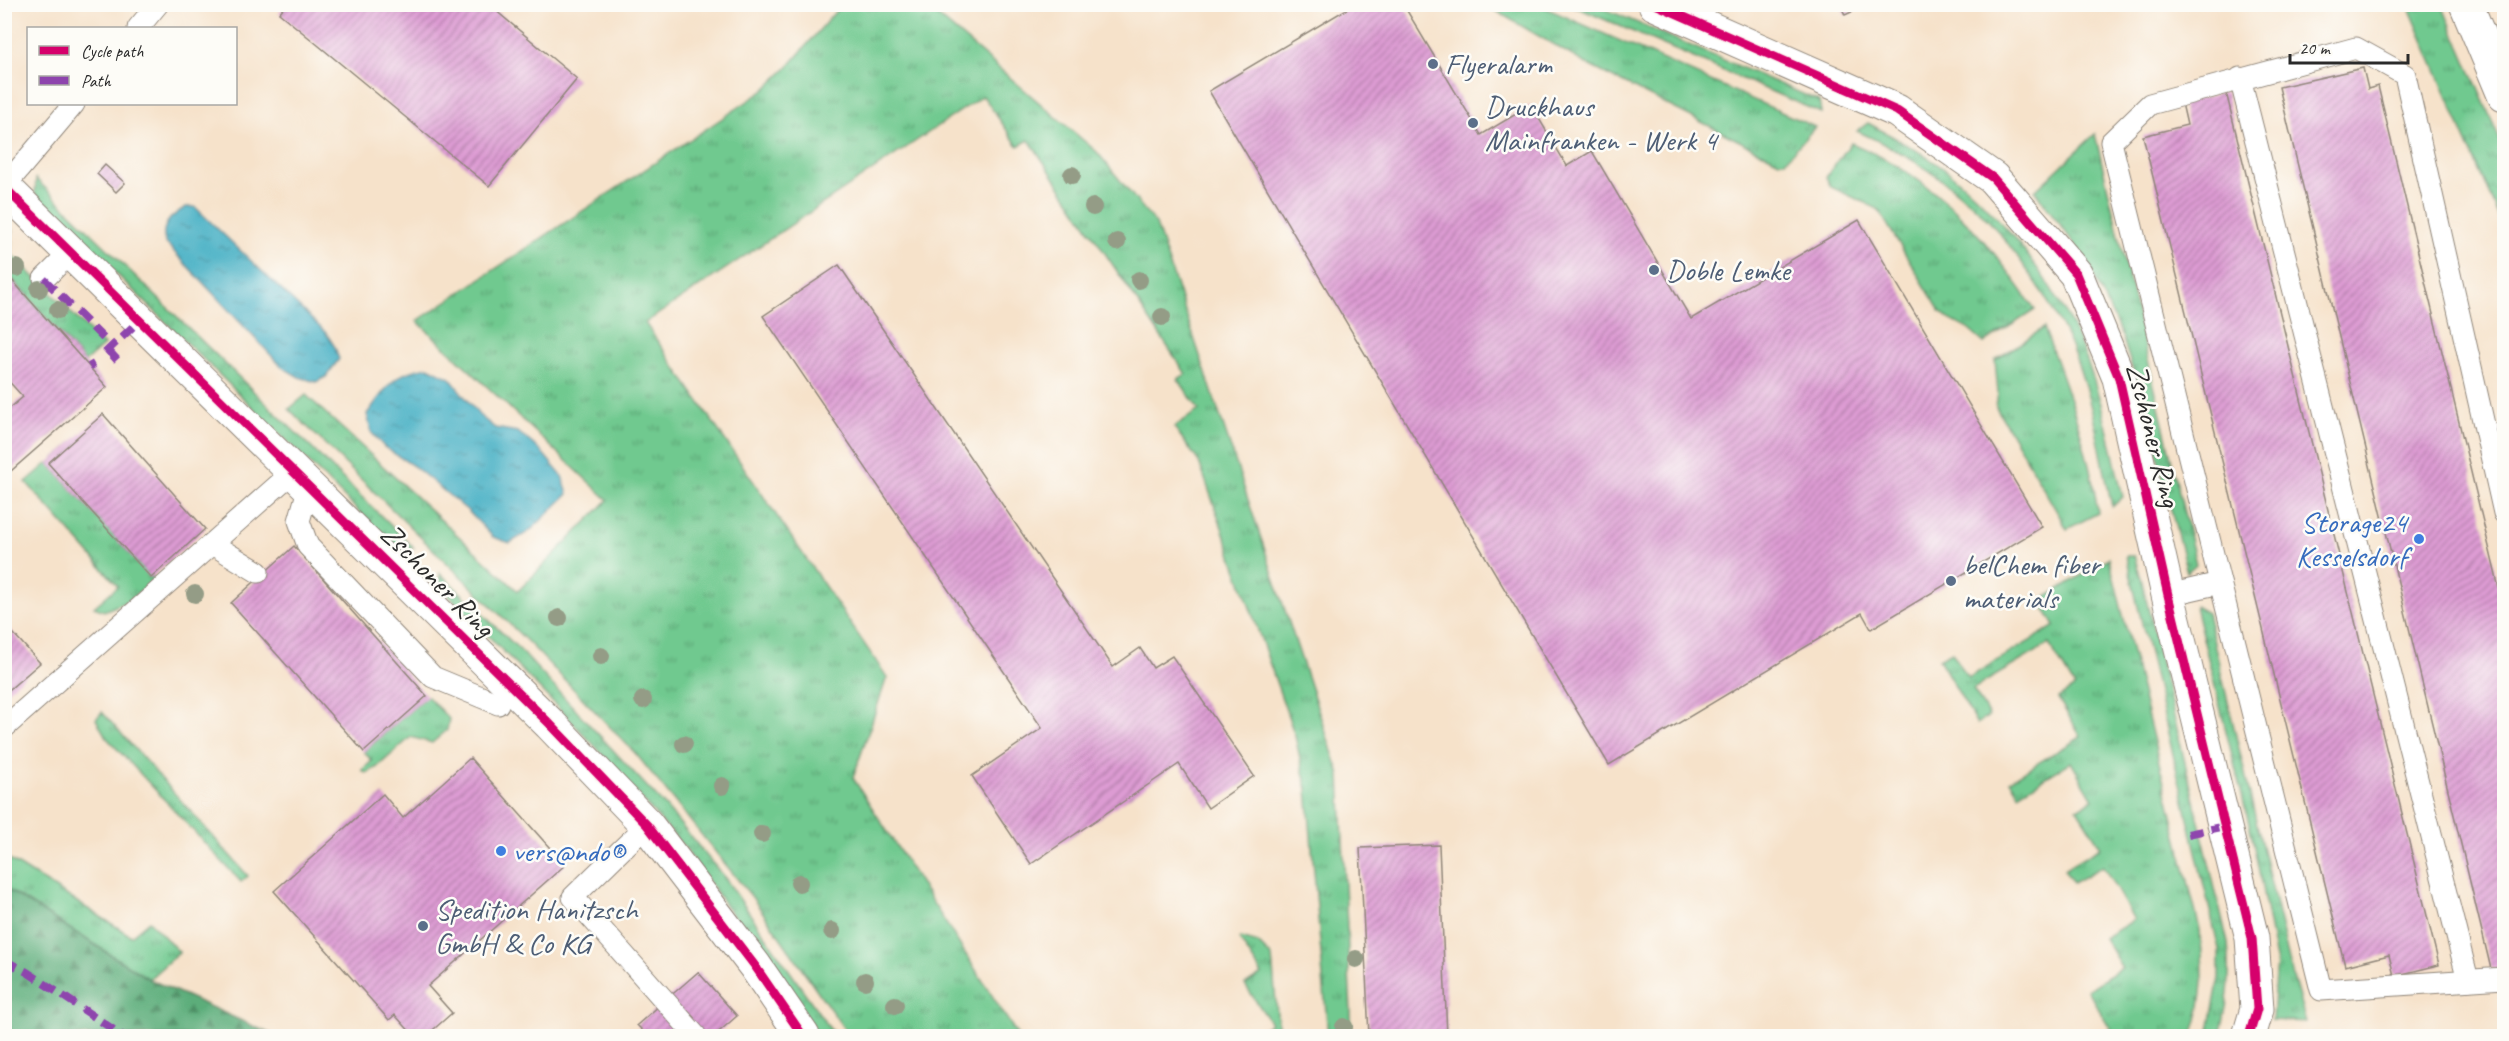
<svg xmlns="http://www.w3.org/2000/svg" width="2509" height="1041" font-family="Caveat,sans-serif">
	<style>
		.grass { fill: url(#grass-tufts); stroke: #4e7a5d; stroke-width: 1.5 }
		.forest { fill: url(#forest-firs); stroke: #446c52; stroke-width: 1.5 }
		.water { fill: url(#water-ripples); stroke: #386e78; stroke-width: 1.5 }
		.building { fill: url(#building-hatch) }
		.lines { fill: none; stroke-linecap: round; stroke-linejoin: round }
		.lane-casing { stroke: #90867a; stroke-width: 23 }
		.street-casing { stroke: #90867a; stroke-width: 35 }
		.primary-casing { stroke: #90867a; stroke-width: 35 }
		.lane { stroke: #fff; stroke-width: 21 }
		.street { stroke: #fff; stroke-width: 33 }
		.primary { stroke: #fff; stroke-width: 33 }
		.quiet { stroke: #8e44ad; stroke-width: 8; stroke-dasharray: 15 8; stroke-linecap: butt }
		.cycleway-casing { stroke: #fdfcf7; stroke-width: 13 }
		.cycleway { stroke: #d6006c; stroke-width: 9 }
		.tree { fill: #949c86 }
		.service-dot { fill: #5c6f8a; stroke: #fdfcf7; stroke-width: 2 }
		.shop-dot { fill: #3f7fe0; stroke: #fdfcf7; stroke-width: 2 }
		.labels { text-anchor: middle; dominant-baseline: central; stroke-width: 5; stroke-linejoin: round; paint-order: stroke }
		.service-label { font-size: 30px; fill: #4e5e75; stroke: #fdfcf7; text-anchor: start }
		.street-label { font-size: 30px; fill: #2b2b2b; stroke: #fdfcf7 }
		.shop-label { font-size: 30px; fill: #366cbe; stroke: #fdfcf7; text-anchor: end }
	</style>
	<defs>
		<pattern id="grass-tufts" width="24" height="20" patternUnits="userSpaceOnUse" patternTransform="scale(1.5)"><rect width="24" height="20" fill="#70c98f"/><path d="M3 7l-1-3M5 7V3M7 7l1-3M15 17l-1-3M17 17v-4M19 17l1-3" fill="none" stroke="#5ca375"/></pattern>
		<pattern id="forest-firs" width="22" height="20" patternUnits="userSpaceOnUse" patternTransform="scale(1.5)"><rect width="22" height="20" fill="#5cad7a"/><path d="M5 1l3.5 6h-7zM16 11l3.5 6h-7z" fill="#4c8d64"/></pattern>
		<pattern id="water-ripples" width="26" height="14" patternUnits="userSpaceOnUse" patternTransform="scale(1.5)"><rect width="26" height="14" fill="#46b0c5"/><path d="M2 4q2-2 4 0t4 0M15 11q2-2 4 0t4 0" fill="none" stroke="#3b8fa0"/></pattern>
		<pattern id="building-hatch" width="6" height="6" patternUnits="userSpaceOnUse" patternTransform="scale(1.5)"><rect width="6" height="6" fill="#dd9bd3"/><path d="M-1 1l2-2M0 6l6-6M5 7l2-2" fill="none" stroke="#b37fab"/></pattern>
	</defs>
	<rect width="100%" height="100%" fill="#fdfcf7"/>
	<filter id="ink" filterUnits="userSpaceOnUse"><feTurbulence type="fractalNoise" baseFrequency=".0167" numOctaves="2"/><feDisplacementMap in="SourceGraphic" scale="12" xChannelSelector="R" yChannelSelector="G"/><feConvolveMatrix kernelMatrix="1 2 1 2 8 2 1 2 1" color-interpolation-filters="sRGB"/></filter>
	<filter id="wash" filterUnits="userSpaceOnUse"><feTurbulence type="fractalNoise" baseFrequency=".008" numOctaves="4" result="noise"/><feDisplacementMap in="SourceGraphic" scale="24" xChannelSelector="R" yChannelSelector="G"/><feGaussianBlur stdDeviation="1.35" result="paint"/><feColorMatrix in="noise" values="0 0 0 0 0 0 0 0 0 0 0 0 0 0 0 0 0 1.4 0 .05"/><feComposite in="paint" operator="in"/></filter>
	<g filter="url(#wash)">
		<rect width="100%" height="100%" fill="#f6e2ca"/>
		<g class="grass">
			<path d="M841,5H935L932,11L1097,152L1156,224L1340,775L1352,1036H1328L1307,789L1295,736L1199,462L1174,427L1199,410L1178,379L1186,374L1029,140L1018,146L983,96L645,323L887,677L853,778L1018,1036H849L752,897L636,754L529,643L289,409L306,395L518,591L608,500L417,321L763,91L787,68Z"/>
			<path d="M1486,5H1539L1815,127L1785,161H1779L1588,65Z"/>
			<path d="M1571,5H1596L1819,101L1821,113Z"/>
			<path d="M2408,5H2442L2504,149V229Z"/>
			<path d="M1868,123C1901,141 1936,160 1964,185C2007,223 2056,287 2078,339C2101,389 2110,444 2123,497L2112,507C2100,452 2092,393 2068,340C2049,298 2004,231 1968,201C1935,172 1897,149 1857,131Z"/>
			<path d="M2095,134L2196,564L2187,572L2145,408L2122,336L2087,261L2035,191Z"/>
			<path d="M1851,143C1933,176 1988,238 2035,310L1984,343L1968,329L1949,319L1940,311L1878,209L1831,187L1826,177Z"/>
			<path d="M36,179L414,548L403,550L397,549L35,194Z"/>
			<path d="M4,223L12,230L11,254L104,345L85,362L5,271Z"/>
			<path d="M2044,328C2067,388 2089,449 2098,513L2067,529L1996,407L1998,393L1995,360Z"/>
			<path d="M48,463L151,577L156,579L128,601L104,611L94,607L118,586L26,482Z"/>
			<path d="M2126,556H2134L2141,578L2228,943C2231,975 2229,1006 2219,1036H2208L2219,978V949Z"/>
			<path d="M2109,558L2200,930C2204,972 2206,996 2192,1036H2099L2111,1029L2087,990L2122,968L2104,938L2134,920L2103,866L2073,883L2064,869L2101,847L2077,809L2093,799L2071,762L2019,794L2010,780L2081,737L2058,698L2075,687L2049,644L1973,689L1989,716L1977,724L1939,659L1952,652L1968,678L2055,626L2040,601Z"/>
			<path d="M440,573L520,650L666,807L725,878L835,1036H819L684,847L595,746L439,585Z"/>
			<path d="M2195,606L2207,613L2293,977L2306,1022L2272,1020L2276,959L2251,832Z"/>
			<path d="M427,696L449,719L447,730L432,743L411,737L376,768L366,773L362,770L372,761L364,752Z"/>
			<path d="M102,712L241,868L248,876L241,882L106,737L96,719Z"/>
			<path d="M4,856L131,936L149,921L179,952L149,979L5,888Z"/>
			<path d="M1241,938L1258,943L1272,957L1279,1036H1252L1271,1023L1245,985L1262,974L1239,939Z"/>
		</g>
		<path class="forest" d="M5,888L149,979L275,1036H5Z"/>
		<g class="water">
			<path d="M186,207H195L326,333L335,347L339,359L326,377L316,382L299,377L282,367L165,242C160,225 171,216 186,207Z"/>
			<path d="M428,367L450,378L479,415L495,428L518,432L541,451L562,476L568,494L530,531L510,543L493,537L468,511L415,467L384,447L371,432L367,414C387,387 393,372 428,367Z"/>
		</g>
		<g id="blocks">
			<g class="building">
				<path d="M287,4H488L577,79L489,186L279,13Z"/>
				<path d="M1355,4H1403L1481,135L1531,105L1567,166L1592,151L1691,319L1859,220L2042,527L1871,629L1862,613L1609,765L1209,91Z"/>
				<path d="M1840,4H1869L1845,15Z"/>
				<path d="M2363,68L2368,89L2378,86L2504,609V966L2491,969L2279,87Z"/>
				<path d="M2226,92L2439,965L2394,976L2389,955L2345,966L2143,136L2187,125L2182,103Z"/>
				<path d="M105,165L125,183L116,192L97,174Z"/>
				<path d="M839,265L1113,667L1140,648L1153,668L1172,656L1254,776L1208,808L1179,764L1031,864L972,776L1042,728L763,316Z"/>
				<path d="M4,271L107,387L4,477V413L23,397L4,376Z"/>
				<path d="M103,414L205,529L151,578L48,463Z"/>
				<path d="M294,546L427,696L364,752L231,603Z"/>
				<path d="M4,623L40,663L4,694Z"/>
				<path d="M470,758L565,865L428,986L452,1013L426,1036H414L395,1015L389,1020L274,891L383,794L403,818Z"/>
				<path d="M1439,845L1447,1036H1369L1360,848Z"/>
				<path d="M698,972L737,1016L714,1036H648L637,1025Z"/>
			</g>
		</g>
	</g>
	<g filter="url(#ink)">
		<use href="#blocks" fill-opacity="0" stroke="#90867a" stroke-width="1.5"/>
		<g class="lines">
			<g class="lane-casing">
				<g id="lane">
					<path d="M138,28L158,4"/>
					<path d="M2240,78L2468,980"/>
					<path d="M4,187L74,104"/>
					<path d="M44,279L71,252"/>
					<path d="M309,486L299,521L308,546L433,677L498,704"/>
					<path d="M2504,513L2405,75L2356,48L2150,104L2111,142L2321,990L2504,978"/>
					<path d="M212,544L258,572"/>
					<path d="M2168,595L2220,583"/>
					<path d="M4,728L294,471"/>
					<path d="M647,825L573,897L696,1036"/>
				</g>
			</g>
			<g class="street-casing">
				<g id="street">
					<path d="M1655,4L1897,111L1993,178L2076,274L2119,378L2168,595L2252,938L2257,1009L2249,1036"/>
					<path d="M4,187L550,724L647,825L755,966L803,1036"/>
				</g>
			</g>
			<g class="primary-casing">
				<path id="primary" d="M2466,4L2504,95"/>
			</g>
			<use href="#lane" class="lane"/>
			<use href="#street" class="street"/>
			<use href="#primary" class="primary"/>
			<g class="quiet">
				<path d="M44,279L112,347"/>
				<path d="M108,350L117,360"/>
				<path d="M105,353L140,320"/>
				<path d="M89,367L94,364"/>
				<path d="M2188,834L2225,826"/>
				<path d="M4,960L27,972L123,1036"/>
			</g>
			<g class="cycleway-casing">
				<g id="cycleway">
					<path d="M1655,4L1897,111L1993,178L2076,274L2119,378L2168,595L2252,938L2257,1009L2249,1036"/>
					<path d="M4,187L550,724L647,825L755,966L803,1036"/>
				</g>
			</g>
			<use href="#cycleway" class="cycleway"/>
		</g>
		<g class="tree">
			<circle cx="1072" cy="175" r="9"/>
			<circle cx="1093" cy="207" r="9"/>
			<circle cx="1117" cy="242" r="9"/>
			<circle cx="17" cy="268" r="9"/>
			<circle cx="1139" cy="280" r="9"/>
			<circle cx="39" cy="289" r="9"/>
			<circle cx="58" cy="310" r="9"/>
			<circle cx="1162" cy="317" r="9"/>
			<circle cx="195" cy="594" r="9"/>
			<circle cx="559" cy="618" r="9"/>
			<circle cx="601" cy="656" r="9"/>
			<circle cx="643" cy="700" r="9"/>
			<circle cx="684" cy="744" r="9"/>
			<circle cx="722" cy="786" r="9"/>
			<circle cx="762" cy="834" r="9"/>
			<circle cx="799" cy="883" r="9"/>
			<circle cx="832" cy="931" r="9"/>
			<circle cx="1356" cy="959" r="9"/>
			<circle cx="865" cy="981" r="9"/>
			<circle cx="895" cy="1005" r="9"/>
			<circle cx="1344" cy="1027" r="9"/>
		</g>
	</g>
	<g class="service-dot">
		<circle cx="1433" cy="64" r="6"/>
		<circle cx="1473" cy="123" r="6"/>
		<circle cx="1654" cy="270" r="6"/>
		<circle cx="1951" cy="581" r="6"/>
		<circle cx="423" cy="926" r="6"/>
	</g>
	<g class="shop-dot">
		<circle cx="2419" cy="539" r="6"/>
		<circle cx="501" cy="851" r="6"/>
	</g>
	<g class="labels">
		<g class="service-label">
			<text x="1445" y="64">Flyeralarm</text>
			<text x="1485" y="106">Druckhaus<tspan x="1485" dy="34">Mainfranken - Werk 4</tspan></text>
			<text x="1666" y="270">Doble Lemke</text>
			<text x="1963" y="564">belChem fiber<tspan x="1963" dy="34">materials</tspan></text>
			<text x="435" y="909">Spedition Hanitzsch<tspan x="435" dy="34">GmbH &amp; Co KG</tspan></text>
		</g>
		<g class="street-label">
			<text transform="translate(2154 435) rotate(76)">Zschoner Ring</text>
			<text transform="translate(438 580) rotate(45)">Zschoner Ring</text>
		</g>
		<g class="shop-label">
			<text x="2407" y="522">Storage24<tspan x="2407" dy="34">Kesselsdorf</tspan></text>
			<text x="513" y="851" text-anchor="start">vers@ndo®</text>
		</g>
	</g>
	<rect width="2509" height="1041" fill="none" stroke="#fdfcf7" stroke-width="24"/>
	<rect x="27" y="27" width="210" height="78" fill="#fdfcf7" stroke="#a9a8a5" stroke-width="1.5"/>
	<rect x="39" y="46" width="30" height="9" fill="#d6006c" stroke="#a9a8a5" stroke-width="1.5"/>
	<text x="81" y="57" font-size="18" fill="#2b2b2b">Cycle path</text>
	<rect x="39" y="76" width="30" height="9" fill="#8e44ad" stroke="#a9a8a5" stroke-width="1.5"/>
	<text x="81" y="87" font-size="18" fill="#2b2b2b">Path</text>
	<path d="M2290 54v9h118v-9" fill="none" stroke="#2b2b2b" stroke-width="3"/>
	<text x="2299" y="54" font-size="18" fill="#2b2b2b" stroke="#fdfcf7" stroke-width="4.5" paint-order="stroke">20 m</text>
</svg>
